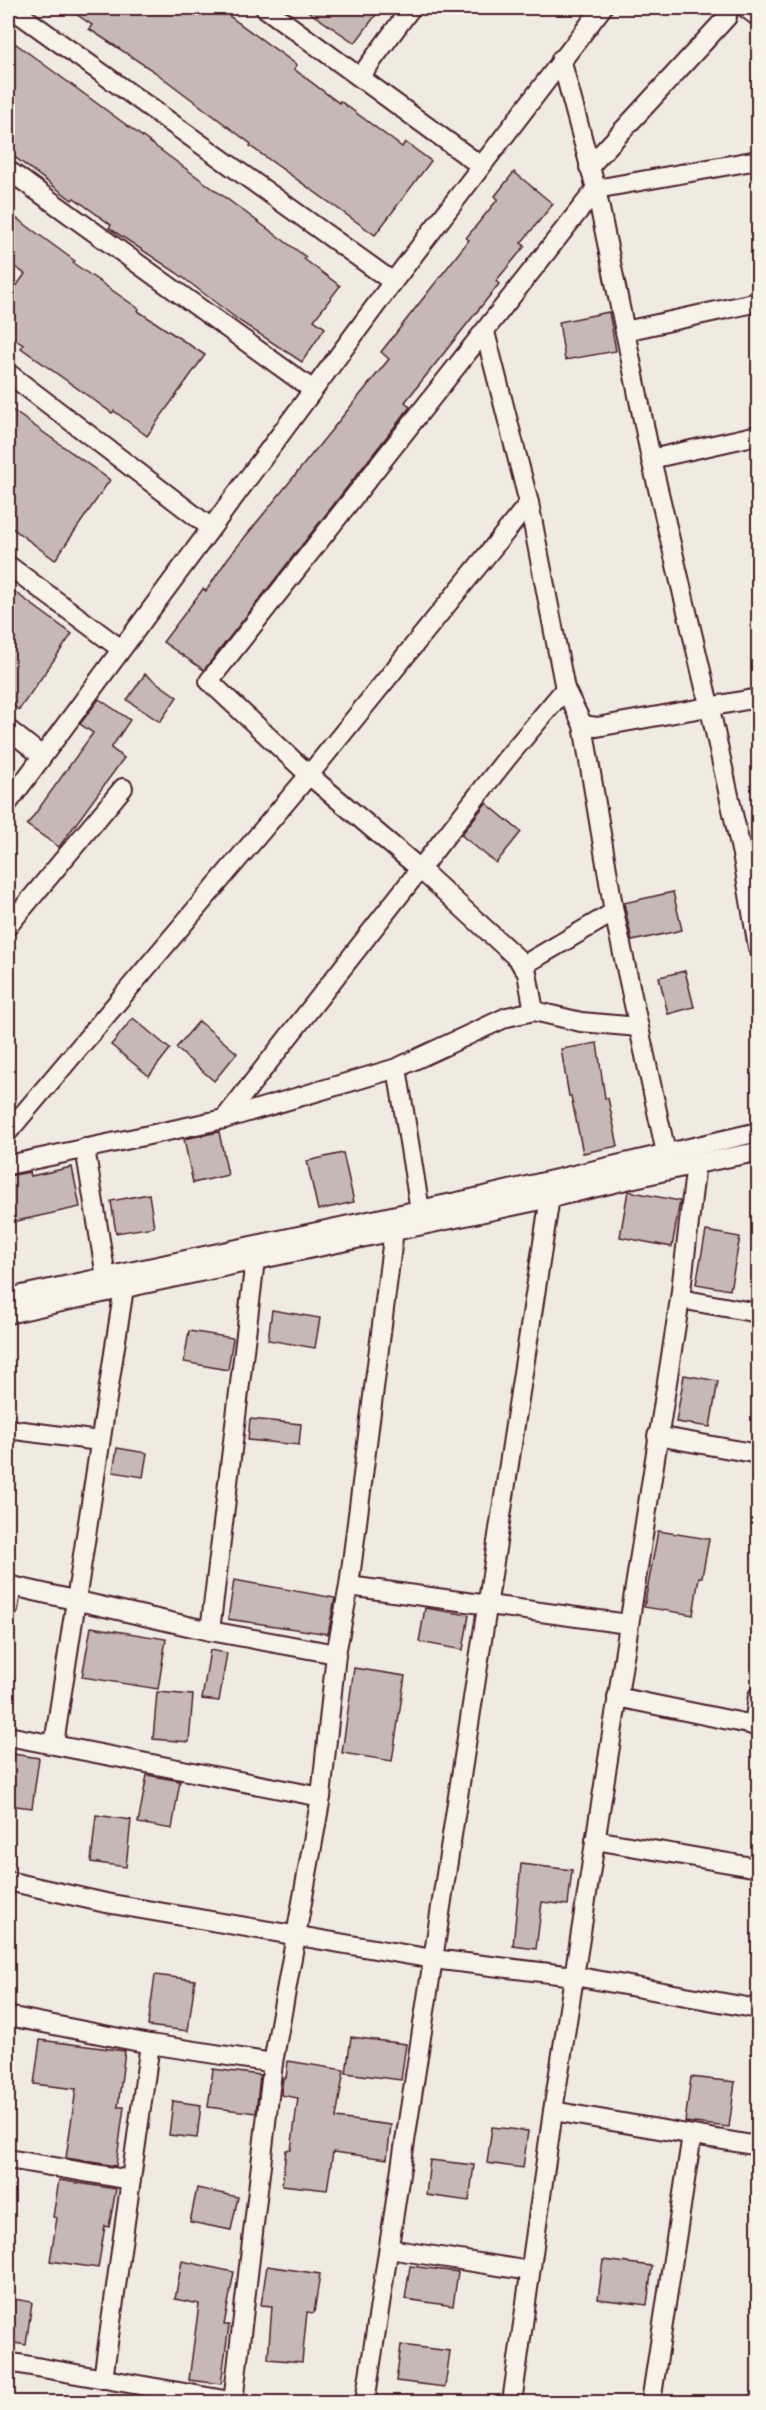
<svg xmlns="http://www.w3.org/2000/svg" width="766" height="2410" font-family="Kalam,sans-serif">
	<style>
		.building { fill: #c6b8b3; stroke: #4a1f2b; stroke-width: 1.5 }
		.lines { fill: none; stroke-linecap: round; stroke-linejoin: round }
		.street-casing { stroke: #4a1f2b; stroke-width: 22 }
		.street { stroke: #f7f3e8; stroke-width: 18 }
	</style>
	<rect width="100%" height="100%" fill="#f0ebe0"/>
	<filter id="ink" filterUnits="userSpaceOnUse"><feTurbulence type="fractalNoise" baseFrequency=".0167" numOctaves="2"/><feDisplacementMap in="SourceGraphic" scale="12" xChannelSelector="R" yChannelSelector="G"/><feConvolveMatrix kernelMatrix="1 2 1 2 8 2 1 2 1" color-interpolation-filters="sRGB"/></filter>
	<g filter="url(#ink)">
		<g class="building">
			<path d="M67,8H218L297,65L294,69L339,103L340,101L402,147L405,142L431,161L375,235L250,146L251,144L155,72L89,29L92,25Z"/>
			<path d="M303,8H381L355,43Z"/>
			<path d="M8,38L306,257L304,259L340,286L314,320L325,328L302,362L241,322L177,273L109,228L111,225L74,198L72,200L8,152Z"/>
			<path d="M514,172L553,204L521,243L525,246L496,281L499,284L405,402L410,407L204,670L163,642L203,589L206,591L228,558L389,359L381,352L469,240L466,238L498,199L495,196Z"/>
			<path d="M8,212L75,261L73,263L139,309L138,311L205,355L147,436L114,411L112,413L21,348L23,345L8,334V298L25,274L8,262Z"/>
			<path d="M609,312L616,351L565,360L559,322Z"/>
			<path d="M8,407L110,480L55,560L8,525Z"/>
			<path d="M8,587L72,634L19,710L8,701Z"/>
			<path d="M145,674L177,697L160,722L127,700Z"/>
			<path d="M99,699L130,720L111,748L124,758L59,847L27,825L93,733L80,724Z"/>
			<path d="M486,803L521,832L496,863L461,835Z"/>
			<path d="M673,892L682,930L632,941L624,903Z"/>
			<path d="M685,971L694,1007L668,1014L659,977Z"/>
			<path d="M133,1018L170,1049L149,1076L111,1045Z"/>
			<path d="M199,1021L237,1053L214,1081L176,1048Z"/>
			<path d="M597,1043L605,1098H608L618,1146L583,1153L571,1096H569L561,1049Z"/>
			<path d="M219,1132L228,1175L193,1183L184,1139Z"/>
			<path d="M343,1153L354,1202L318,1210L307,1161Z"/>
			<path d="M72,1167L80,1207L8,1223V1176L30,1172L31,1176Z"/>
			<path d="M628,1191L680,1201L672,1247L620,1237Z"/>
			<path d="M149,1194L154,1227L116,1233L111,1201Z"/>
			<path d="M706,1231L740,1237L730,1290L696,1284Z"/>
			<path d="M272,1310L320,1318L315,1348L268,1340Z"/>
			<path d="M189,1331L233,1338L228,1370L184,1362Z"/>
			<path d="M684,1375L718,1381L710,1427L676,1422Z"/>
			<path d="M250,1419L301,1424L299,1445L248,1440Z"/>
			<path d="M117,1448L147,1453L143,1477L113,1472Z"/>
			<path d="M658,1531L709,1539L702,1577H699L693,1615L644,1607Z"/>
			<path d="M234,1580L335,1598L328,1634L228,1619Z"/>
			<path d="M425,1608L469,1615L463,1650L419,1642Z"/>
			<path d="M91,1627L166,1639L158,1689L82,1677Z"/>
			<path d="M210,1650L227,1653L219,1701L202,1699Z"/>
			<path d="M354,1668L405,1676L392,1761L342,1753Z"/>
			<path d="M157,1692L193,1695L189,1742L153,1739Z"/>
			<path d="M13,1754L39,1758L32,1808L8,1805Z"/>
			<path d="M147,1775L180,1781L172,1829L138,1823Z"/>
			<path d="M96,1815L131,1820L126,1867L91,1862Z"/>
			<path d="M521,1864L572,1870L568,1905L542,1902L536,1949L513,1946Z"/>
			<path d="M155,1975L195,1980L188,2031L148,2026Z"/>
			<path d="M351,2037L406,2044L401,2080L346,2073Z"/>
			<path d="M40,2040L125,2051L118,2107H124L116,2166L66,2158L76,2089L34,2084Z"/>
			<path d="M288,2061L344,2070L336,2118L391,2125L387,2159L333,2152L327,2190L282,2185L286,2150H291L298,2098L281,2095L283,2078H286Z"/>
			<path d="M213,2069L260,2075L256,2113L208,2107Z"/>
			<path d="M691,2077L735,2082L729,2127L685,2122Z"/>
			<path d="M173,2101L201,2105L197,2138L169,2135Z"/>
			<path d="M492,2127L528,2131L523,2168L487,2163Z"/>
			<path d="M430,2160L474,2165L469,2201L426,2195Z"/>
			<path d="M59,2180L116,2189L109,2227L105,2226L98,2268L50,2261L57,2218L53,2217Z"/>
			<path d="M197,2188L238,2197L231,2230L190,2222Z"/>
			<path d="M603,2260L652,2266L647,2305L598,2299Z"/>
			<path d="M182,2261L234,2272L224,2325H229L221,2384L189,2380L199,2304L175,2299Z"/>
			<path d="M267,2266L320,2274L314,2313L307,2312L302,2362L268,2359L272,2306L261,2305Z"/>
			<path d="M410,2266L458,2272L453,2306L405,2299Z"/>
			<path d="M8,2298L32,2302L26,2345L8,2342Z"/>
			<path d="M401,2345L450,2351L445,2387L396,2381Z"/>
		</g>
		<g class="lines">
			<g class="street-casing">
				<g id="street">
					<path d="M11,8L393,282"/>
					<path d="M265,8L481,166"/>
					<path d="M746,8L758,17"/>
					<path d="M561,59L596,189L651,459L710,709L743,859L758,948"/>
					<path d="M360,77L411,8"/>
					<path d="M589,167L727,17"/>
					<path d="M8,170L313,390"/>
					<path d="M625,331L758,302"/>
					<path d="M485,332L529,503L565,689L583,725L597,727L758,698"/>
					<path d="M8,373L211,528"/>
					<path d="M651,459L758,435"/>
					<path d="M8,565L121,649"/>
					<path d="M583,725L614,912L666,1153"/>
					<path d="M8,729L42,756"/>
					<path d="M8,803L393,282L602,8"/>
					<path d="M8,926L123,788"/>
					<path d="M522,966L614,912"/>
					<path d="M534,1011L527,973L518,959L420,869L309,775L209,681L596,189L758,160"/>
					<path d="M397,1068L420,1210"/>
					<path d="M224,1119L507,758L565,689"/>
					<path d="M8,1132L309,775L529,503"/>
					<path d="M85,1148L106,1277"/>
					<path d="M8,1165L224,1119L397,1068L507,1017L534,1011L581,1022L639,1027"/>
					<path d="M255,1260L210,1631L336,1654"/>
					<path d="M8,1298L471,1199L758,1132"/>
					<path d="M680,1299L758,1313"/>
					<path d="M8,1314C188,1273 369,1237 550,1198C620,1182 688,1164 758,1152"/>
					<path d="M8,1429L99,1441"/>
					<path d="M657,1436L758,1454"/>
					<path d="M8,1585L210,1631"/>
					<path d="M349,1586L394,1230"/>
					<path d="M8,1609L12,1586"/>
					<path d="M617,1697L758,1726"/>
					<path d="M754,1726L758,1696"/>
					<path d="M8,1736L321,1797"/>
					<path d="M54,1744L124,1288"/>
					<path d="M595,1840L758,1868"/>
					<path d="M8,1881L106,1903L433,1959L574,1976L758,2009"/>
					<path d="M8,2016L150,2044L273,2063"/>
					<path d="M553,2111L758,2146"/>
					<path d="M8,2159L131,2180"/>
					<path d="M389,2249L530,2271"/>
					<path d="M8,2362L236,2402"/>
					<path d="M103,2379L150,2044"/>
					<path d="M233,2402L273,2063L321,1797L336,1654L349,1586L628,1624"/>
					<path d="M365,2402L550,1197"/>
					<path d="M512,2402L553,2111L680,1299L696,1163"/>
					<path d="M651,2402L692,2135"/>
				</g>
			</g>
			<use href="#street" class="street"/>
		</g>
	</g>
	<rect width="766" height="2410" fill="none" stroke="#f7f3e8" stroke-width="30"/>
	<rect x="15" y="15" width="736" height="2380" fill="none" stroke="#4a1f2b" stroke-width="2" filter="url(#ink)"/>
</svg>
